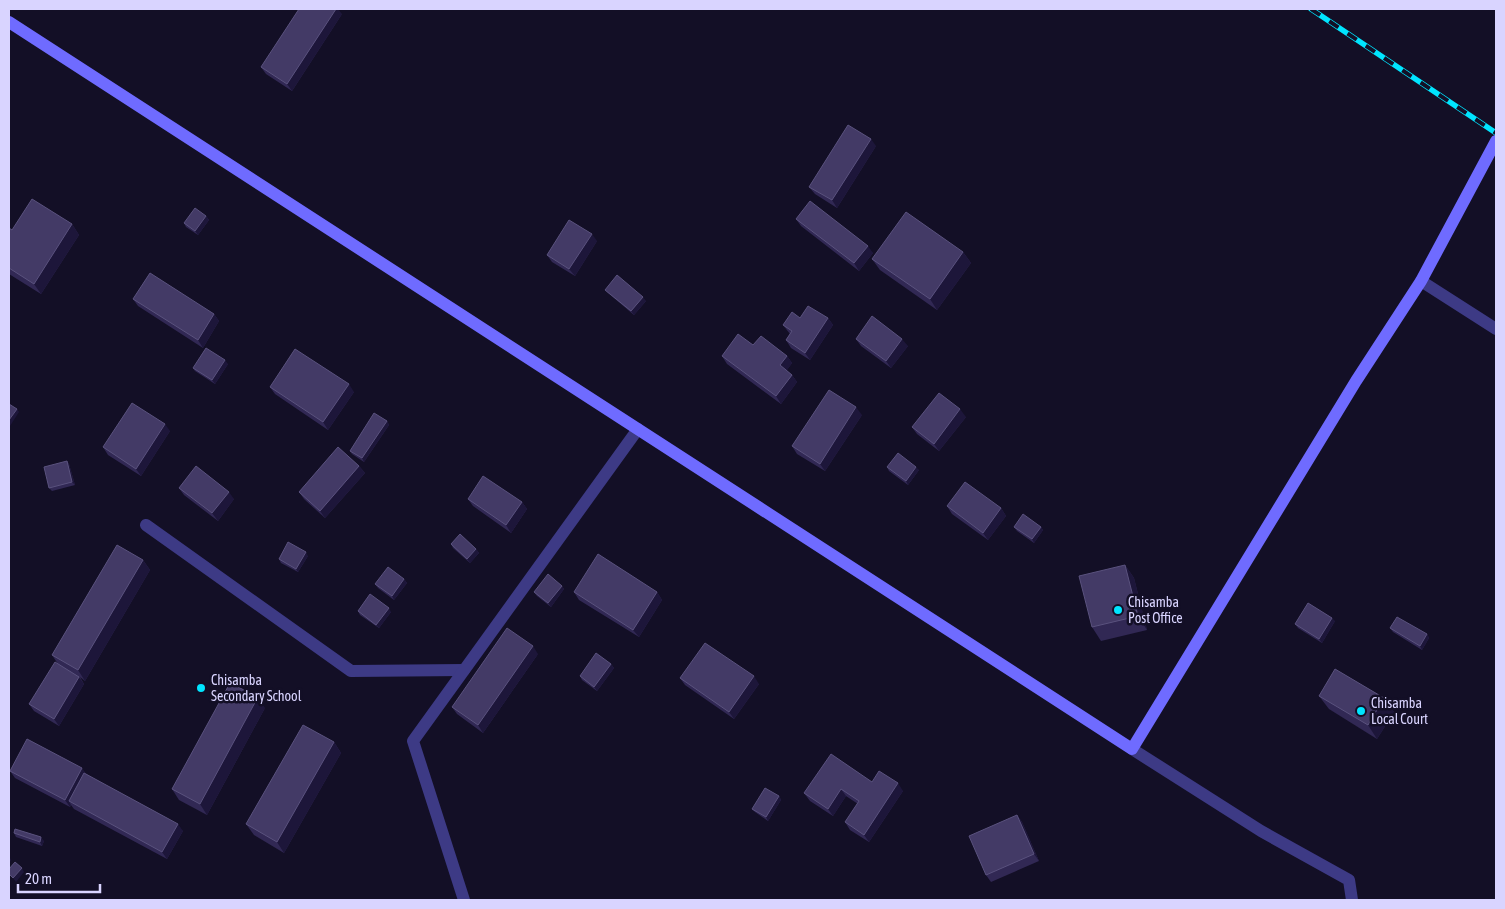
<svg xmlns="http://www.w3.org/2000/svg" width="1505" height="909" font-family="'Asap Condensed',sans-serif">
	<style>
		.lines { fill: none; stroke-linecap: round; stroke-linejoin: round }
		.lane { stroke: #3d3a85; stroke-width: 12 }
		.street { stroke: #3d3a85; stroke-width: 12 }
		.secondary { stroke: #6f6bff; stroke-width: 12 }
		.rail-casing { stroke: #00e5ff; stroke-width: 5.5 }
		.rail { stroke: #130f26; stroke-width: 4; stroke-dasharray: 11; stroke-linecap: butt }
		.wall { fill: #312854 }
		.shaded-wall { fill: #1d163a }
		.building { fill: #433a66; stroke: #5a527e }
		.poi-dot { fill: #00e5ff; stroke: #130f26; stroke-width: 2 }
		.labels { text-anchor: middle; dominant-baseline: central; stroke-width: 5; stroke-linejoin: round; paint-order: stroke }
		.poi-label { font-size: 14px; fill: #d9d4ff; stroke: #130f26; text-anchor: start }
	</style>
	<rect width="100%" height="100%" fill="#130f26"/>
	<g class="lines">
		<g class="lane">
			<path d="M146,525L351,671L464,670"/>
			<path d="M464,900L413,741L638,429"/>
		</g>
		<g class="street">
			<path d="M1421,281L1496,329"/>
			<path d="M1132,749L1261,831L1349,880L1352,900"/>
		</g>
		<path class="secondary" d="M9,22L1132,749L1356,381L1421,281L1496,141"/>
		<g class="rail-casing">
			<path id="rail" d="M1311,9L1496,133"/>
		</g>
		<use href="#rail" class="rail"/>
	</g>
	<g class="wall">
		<path d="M342,14L292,91L266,74L261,67Z"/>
		<path d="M876,146L837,208L815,194L809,187Z"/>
		<path d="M206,216L209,220L198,235L186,227L184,223Z"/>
		<path d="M796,219L873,253L859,271L801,226Z"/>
		<path d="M72,224L79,235L41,294L9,274V228L12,230Z"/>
		<path d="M597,241L575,276L552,262L547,255Z"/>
		<path d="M963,252L971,263L937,310L880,270L872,259Z"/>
		<path d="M605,290L646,301L634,315L608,293Z"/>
		<path d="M133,299L214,314L219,321L203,348L138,306Z"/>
		<path d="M800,318H828L833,325L810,360L791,348L786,340L790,334L783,325Z"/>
		<path d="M856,339L908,346L891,368L861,346Z"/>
		<path d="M753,345L787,356L792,363L786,371L792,375L797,382L781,404L727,364L722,356Z"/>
		<path d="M228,364L215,384L195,371L193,368Z"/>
		<path d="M270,387L354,392L328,430L275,394Z"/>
		<path d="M862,415L825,471L797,454L792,446Z"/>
		<path d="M966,417L939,451L917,434L912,427Z"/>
		<path d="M387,421L389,425L364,462L352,454L350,451Z"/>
		<path d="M170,431L141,476L108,455L103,447Z"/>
		<path d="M67,461L69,464L75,485L52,491L49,488Z"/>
		<path d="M359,466L365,473L325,518L304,499L299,492Z"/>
		<path d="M887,467L919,470L908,485L889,471Z"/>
		<path d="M179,488L234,499L218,521L184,495Z"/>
		<path d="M468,499L522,502L527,509L511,533L473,506Z"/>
		<path d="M947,506L1001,508L1006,516L988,540L952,514Z"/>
		<path d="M1014,527H1041L1043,530L1034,543L1017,531Z"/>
		<path d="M451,544L476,549L479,553L470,563L453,548Z"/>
		<path d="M308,556L298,572L281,563L279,559Z"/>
		<path d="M143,560L150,570L85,681L80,677L84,684L59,726L34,711L29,704L58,664L52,655Z"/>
		<path d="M1125,565L1134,578L1147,630L1101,641L1092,627Z"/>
		<path d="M404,579L407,583L394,600L378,588L375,584Z"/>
		<path d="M562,586L564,589L551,607L537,596L534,592Z"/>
		<path d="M574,592H657L662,600L639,637L579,600Z"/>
		<path d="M358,611L391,612L379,628L360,615Z"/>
		<path d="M1335,621L1322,643L1298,628L1295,624Z"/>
		<path d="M1390,628L1427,634L1429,638L1422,650L1393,632Z"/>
		<path d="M538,654L483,733L457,714L452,707Z"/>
		<path d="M611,664L614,668L597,691L582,680L580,676Z"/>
		<path d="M680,678L759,684L734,719L685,685Z"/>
		<path d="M1319,696L1384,698L1394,712L1377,739L1329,709Z"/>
		<path d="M265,708L207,815L179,800L172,789Z"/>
		<path d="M334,742L341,753L284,853L254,835L246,824Z"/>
		<path d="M10,771L87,775L183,831L167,859L74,809L71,805L70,807L15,778Z"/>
		<path d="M872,782L903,791L869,842L850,830L845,822L858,804L846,796L833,816L810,801L804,793Z"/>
		<path d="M779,796L781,800L768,821L755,812L752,809Z"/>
		<path d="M1017,815L1022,822L1039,861L991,882L986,875Z"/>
		<path d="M14,833L44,841L42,846L16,837Z"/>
	</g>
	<g class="shaded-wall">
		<path d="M336,9H338L342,14L292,91L287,84Z"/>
		<path d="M871,139L876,146L837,208L832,200Z"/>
		<path d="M206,216L209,220L198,235L195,231Z"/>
		<path d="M72,224L79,235L41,294L34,284Z"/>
		<path d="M592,234L597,241L575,276L569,269Z"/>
		<path d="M868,246L873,253L859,271L854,263Z"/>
		<path d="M963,252L971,263L937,310L930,299Z"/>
		<path d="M643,297L646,301L634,315L631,311Z"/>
		<path d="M214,314L219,321L203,348L198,340Z"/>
		<path d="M828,318L833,325L810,360L805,353Z"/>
		<path d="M902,339L908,346L891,368L886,361Z"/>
		<path d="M787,356L792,363L785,373L780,365Z"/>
		<path d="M225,360L228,364L215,384L212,380Z"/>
		<path d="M792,375L797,382L781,404L776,396Z"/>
		<path d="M349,384L354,392L328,430L323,422Z"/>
		<path d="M856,407L862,415L825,471L820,464Z"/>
		<path d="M17,409L19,412L10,426L9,424V420Z"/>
		<path d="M960,409L966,417L939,451L934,444Z"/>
		<path d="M387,421L389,425L364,462L362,458Z"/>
		<path d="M165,424L170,431L141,476L136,469Z"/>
		<path d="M67,461L69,464L75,485L72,482Z"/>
		<path d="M359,466L365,473L325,518L320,511Z"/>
		<path d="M916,467L919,470L908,485L906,481Z"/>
		<path d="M229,492L234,499L218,521L212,513Z"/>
		<path d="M522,502L527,509L511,533L506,525Z"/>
		<path d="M1001,508L1006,516L988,540L983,533Z"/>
		<path d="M1041,527L1043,530L1034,543L1032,539Z"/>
		<path d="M476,549L479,553L470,563L467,559Z"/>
		<path d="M306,552L308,556L298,572L296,569Z"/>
		<path d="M143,560L150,570L85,681L78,670Z"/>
		<path d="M1125,565L1134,578L1147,630L1138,616Z"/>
		<path d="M404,579L407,583L394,600L392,596Z"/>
		<path d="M562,586L564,589L551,607L548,603Z"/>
		<path d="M657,592L662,600L639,637L633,630Z"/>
		<path d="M389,608L391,612L379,628L376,625Z"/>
		<path d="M1332,618L1335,621L1322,643L1319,639Z"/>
		<path d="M1427,634L1429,638L1422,650L1420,646Z"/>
		<path d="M533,646L538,654L483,733L478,725Z"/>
		<path d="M611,664L614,668L597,691L594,687Z"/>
		<path d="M754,676L759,684L734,719L729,712Z"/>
		<path d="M79,677L84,684L59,726L54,719Z"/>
		<path d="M258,697L265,708L207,815L200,804Z"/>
		<path d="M1384,698L1394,712L1377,739L1368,725Z"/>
		<path d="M334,742L341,753L284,853L277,842Z"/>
		<path d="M82,768L87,775L72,803L69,801L71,805L70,807L65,800Z"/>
		<path d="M898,783L903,791L869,842L864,835Z"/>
		<path d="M841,789L846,796L833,816L828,809Z"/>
		<path d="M779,796L781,800L768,821L766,817Z"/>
		<path d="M1017,815L1022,822L1039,861L1034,854Z"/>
		<path d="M178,824L183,831L167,859L162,852Z"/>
		<path d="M41,837L44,841L42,846L40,842Z"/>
		<path d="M9,856L11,860L9,864Z"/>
		<path d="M22,868L24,872L16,882L13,878Z"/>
	</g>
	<g class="building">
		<path d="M299,9H336L287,84L261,67Z"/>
		<path d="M848,125L871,139L832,200L809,187Z"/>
		<path d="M32,199L72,224L34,284L9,268V228L12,230Z"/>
		<path d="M810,201L868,246L854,263L796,219Z"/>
		<path d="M195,208L206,216L195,231L184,223Z"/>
		<path d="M906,212L963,252L930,299L872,259Z"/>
		<path d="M569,220L592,234L569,269L547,255Z"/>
		<path d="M150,273L214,314L198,340L133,299Z"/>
		<path d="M617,275L643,297L631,311L605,290Z"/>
		<path d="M808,306L828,318L805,353L786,340L792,331L783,325L792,312L800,318Z"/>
		<path d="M872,316L902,339L886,361L856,339Z"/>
		<path d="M738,334L753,345L761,336L787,356L780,365L792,375L776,396L722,356Z"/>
		<path d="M206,348L225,360L212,380L193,368Z"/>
		<path d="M295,349L349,384L323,422L270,387Z"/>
		<path d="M829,390L856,407L820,464L792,446Z"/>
		<path d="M939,393L960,409L934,444L912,427Z"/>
		<path d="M132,403L165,424L136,469L103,447Z"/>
		<path d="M9,404L17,409L9,420Z"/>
		<path d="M374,413L387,421L362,458L350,451Z"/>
		<path d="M338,447L359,466L320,511L299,492Z"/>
		<path d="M898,453L916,467L906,481L887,467Z"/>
		<path d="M67,461L72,482L49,488L44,467Z"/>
		<path d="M196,466L229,492L212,513L179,488Z"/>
		<path d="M483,476L522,502L506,525L468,499Z"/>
		<path d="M965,482L1001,508L983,533L947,506Z"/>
		<path d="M1023,514L1041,527L1032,539L1014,527Z"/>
		<path d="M460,534L476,549L467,559L451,544Z"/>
		<path d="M288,542L306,552L296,569L279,559Z"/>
		<path d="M117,545L143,560L78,670L52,655Z"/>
		<path d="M598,554L657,592L633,630L574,592Z"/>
		<path d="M1125,565L1138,616L1092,627L1079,576Z"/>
		<path d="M388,567L404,579L392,596L375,584Z"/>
		<path d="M548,574L562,586L548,603L534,592Z"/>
		<path d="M370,594L389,608L376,625L358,611Z"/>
		<path d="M1308,603L1332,618L1319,639L1295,624Z"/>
		<path d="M1397,617L1427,634L1420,646L1390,628Z"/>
		<path d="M507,628L533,646L478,725L452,707Z"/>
		<path d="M705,643L754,676L729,712L680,678Z"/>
		<path d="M596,653L611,664L594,687L580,676Z"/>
		<path d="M55,662L79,677L54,719L29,704Z"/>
		<path d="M1335,669L1384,698L1368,725L1319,696Z"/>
		<path d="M230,683L258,697L200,804L172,789Z"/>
		<path d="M303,725L334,742L277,842L246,824Z"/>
		<path d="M27,739L82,768L65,800L10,771Z"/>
		<path d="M831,754L872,782L879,771L898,783L864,835L845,822L859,801L841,789L828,809L804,793Z"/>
		<path d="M84,773L178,824L162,852L69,801Z"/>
		<path d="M765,788L779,796L766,817L752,809Z"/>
		<path d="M1017,815L1034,854L986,875L969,836Z"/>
		<path d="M15,829L41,837L40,842L14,833Z"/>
		<path d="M15,862L22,868L13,878L9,874V869Z"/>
	</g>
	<g class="poi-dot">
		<circle cx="1118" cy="610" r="5"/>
		<circle cx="201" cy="688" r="5"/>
		<circle cx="1361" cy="711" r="5"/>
	</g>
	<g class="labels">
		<g class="poi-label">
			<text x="1128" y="602">Chisamba<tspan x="1128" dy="16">Post Office</tspan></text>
			<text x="211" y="680">Chisamba<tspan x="211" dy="16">Secondary School</tspan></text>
			<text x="1371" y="703">Chisamba<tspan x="1371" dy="16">Local Court</tspan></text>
		</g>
	</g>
	<rect width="1505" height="909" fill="none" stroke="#d9d4ff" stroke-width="20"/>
	<path d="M18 884v8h82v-8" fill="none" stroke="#d9d4ff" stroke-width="2.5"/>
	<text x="25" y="884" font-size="15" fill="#d9d4ff" stroke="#130f26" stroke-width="4" paint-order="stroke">20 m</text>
</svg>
